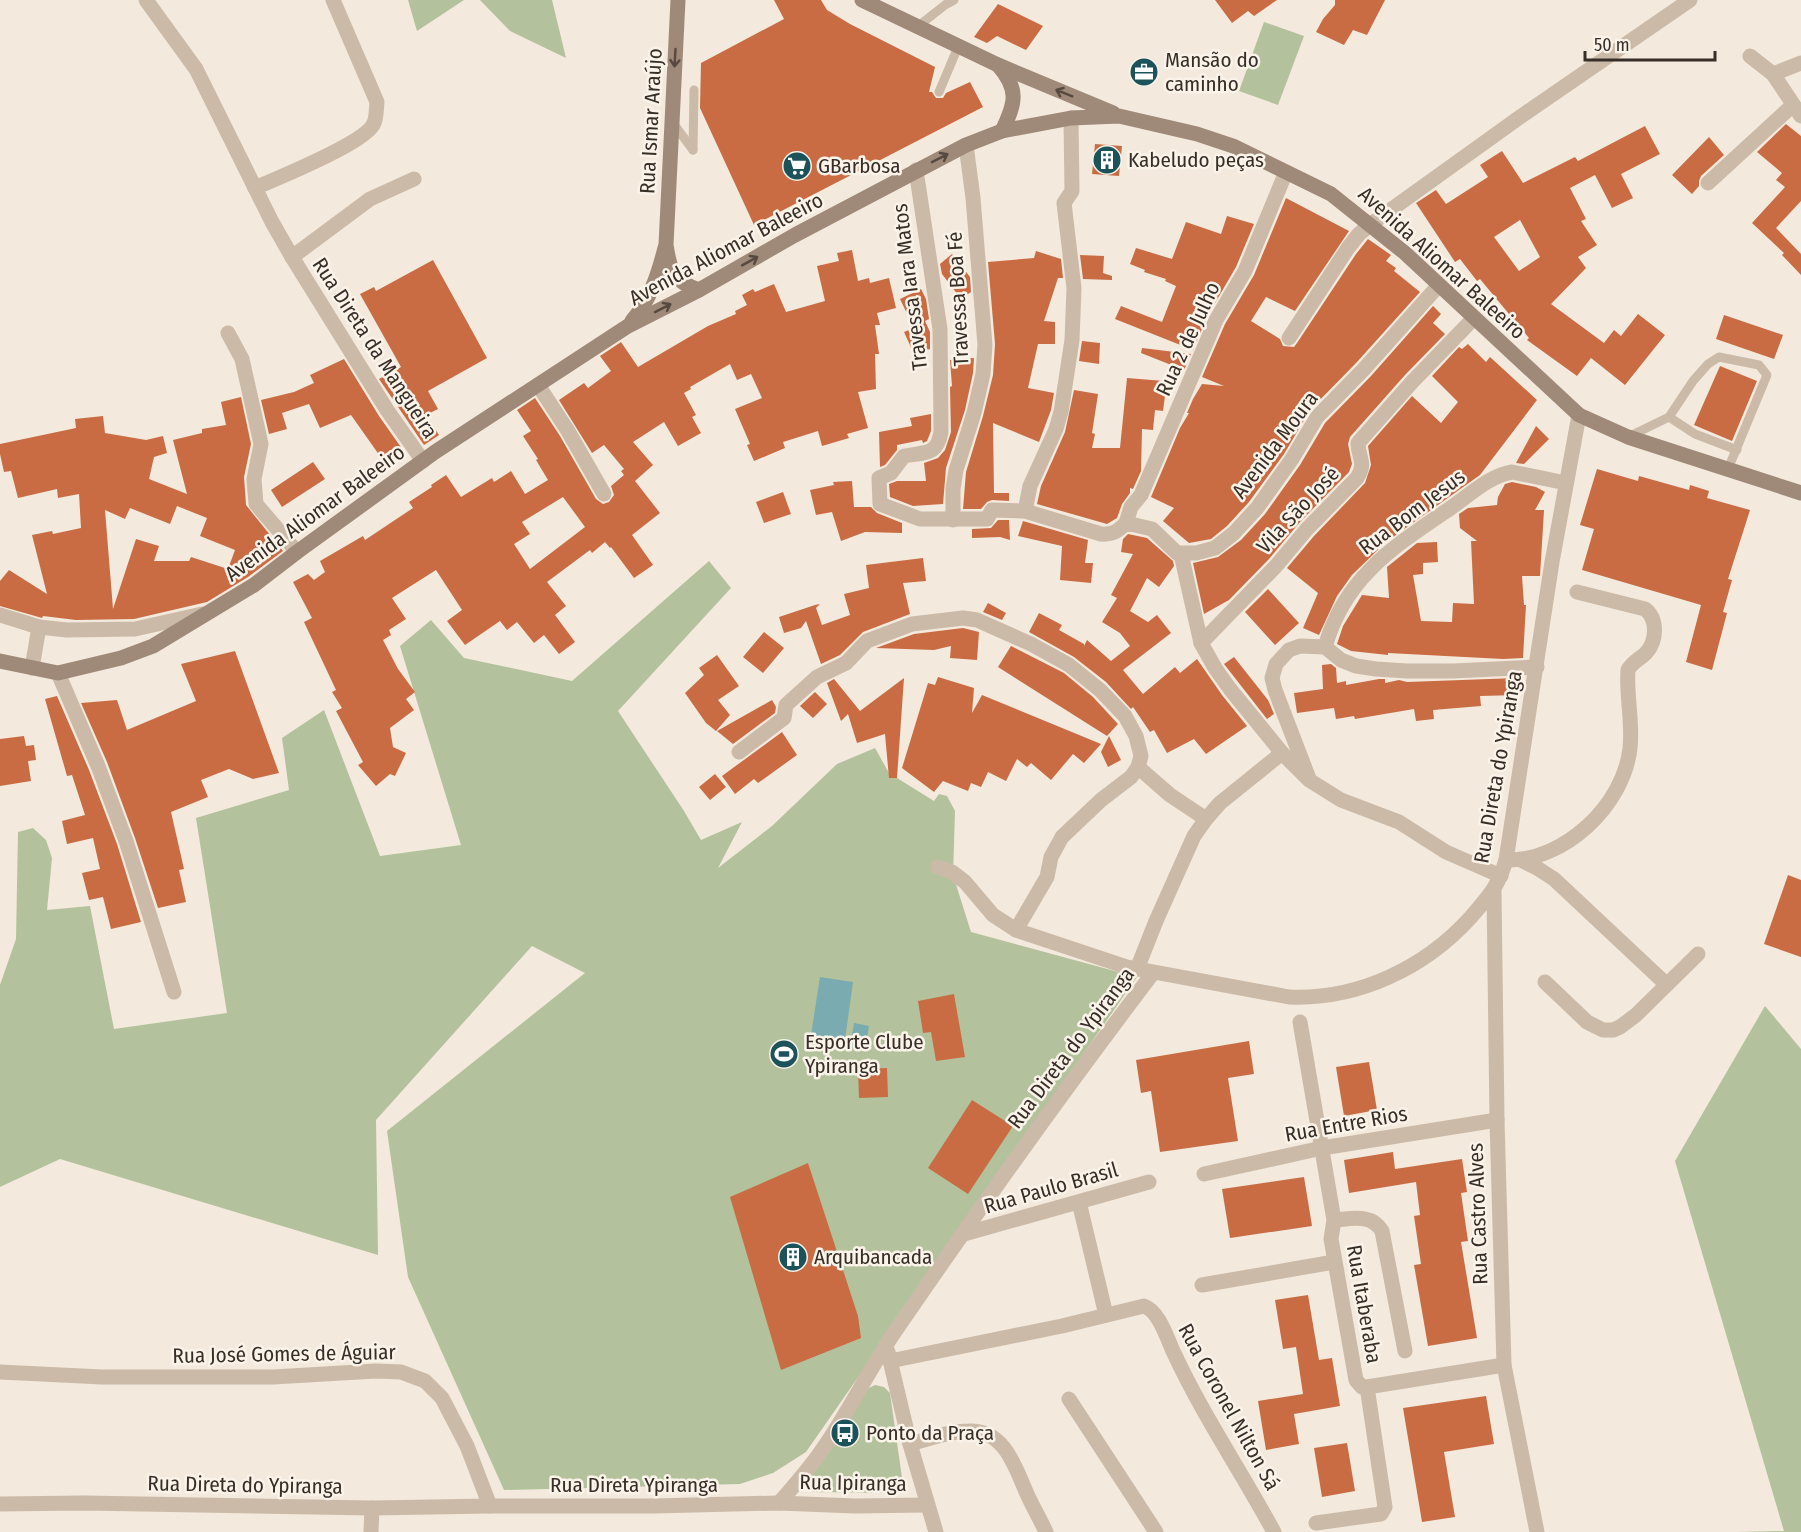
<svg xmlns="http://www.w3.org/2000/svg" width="1801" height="1532" font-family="'Fira Sans Condensed',sans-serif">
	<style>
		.green { fill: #b3c29c }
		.water { fill: #7aabb1 }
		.building { fill: #c96c44; fill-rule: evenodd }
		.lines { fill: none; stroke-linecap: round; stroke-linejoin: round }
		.lane { stroke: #cbbaa8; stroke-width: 9 }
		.street { stroke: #cbbaa8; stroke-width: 15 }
		.secondary { stroke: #9f8979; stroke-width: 15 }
		.oneway { stroke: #574940 }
		.labels { text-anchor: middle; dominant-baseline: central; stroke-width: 5; stroke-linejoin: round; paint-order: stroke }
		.poi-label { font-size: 21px; fill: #382e28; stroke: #faf3e9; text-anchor: start }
		.street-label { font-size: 21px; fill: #382e28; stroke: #faf3e9 }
	</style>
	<rect width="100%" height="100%" fill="#f3e9dc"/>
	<g class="green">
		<path d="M408,0H464L417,31Z"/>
		<path d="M480,0H552L566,58L510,31Z"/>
		<path d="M1264,22L1304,36L1278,105L1239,91Z"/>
		<path d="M709,561L731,588L618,711L684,811L701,840L742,822L718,868L772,826L837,764L875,748L889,773L934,801L939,794L947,796L955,811L953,875L971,932L1137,977L806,1452L773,1473L740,1484L504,1490L408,1277L387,1131L585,973L532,946L376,1120L378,1255L60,1159L0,1187V985L16,939L18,832L33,828L46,840L52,858L47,910L90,906L114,1029L227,1013L196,818L289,790L282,738L324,710L380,856L461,845L400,646L431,620L464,658L572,681Z"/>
		<path d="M1765,1006L1801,1049V1532H1737L1784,1531L1675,1161Z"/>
		<path d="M875,1385L884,1387L890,1393L902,1478L901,1486L892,1493L813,1492L808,1487V1479L867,1389Z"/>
	</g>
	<g class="water">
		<path d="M820,977L853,982L844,1047L810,1041Z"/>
		<path d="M854,1023L869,1026L865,1049L850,1047Z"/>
	</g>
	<g class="building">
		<path d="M774,0H821L827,10L850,24L935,67L929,92H932L936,98H943L946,93L970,82L983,107L754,225L700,108L701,63L784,19Z"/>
		<path d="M1215,0H1277L1254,16L1248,11L1232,23Z"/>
		<path d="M1335,0H1385L1367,35L1353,30L1344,45L1316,32L1323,19L1335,5Z"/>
		<path d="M998,4L1043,26L1026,50L997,36L987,43L974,37Z"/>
		<path d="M1786,124L1801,136V201L1776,228L1801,254V275L1782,255L1784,253L1752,223L1785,187L1776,180L1782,173L1757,152Z"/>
		<path d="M1645,126L1660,154L1621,174L1633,198L1612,208L1595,175L1570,188L1586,219L1581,221L1597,245L1578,257L1586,268L1551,304L1604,343L1614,330L1621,336L1638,314L1665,335L1625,385L1591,358L1577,376L1527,340L1529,338L1480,279L1477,281L1460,259L1455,262L1416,203L1436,190L1446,204L1488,177L1480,165L1502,151L1523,183L1575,157L1578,161ZM1520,220L1540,257L1519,271L1494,237Z"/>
		<path d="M1709,137L1724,155L1701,176L1699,181V186L1692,194L1672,175Z"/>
		<path d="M1095,144L1122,146L1119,176L1092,174Z"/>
		<path d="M1286,198L1349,231L1295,311L1266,297L1251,321L1280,339L1283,346L1294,347L1297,343L1356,254L1368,239L1391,255L1386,261L1396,268L1394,271L1420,292L1357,362L1310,410L1284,454L1249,502L1227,526L1211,539L1189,543L1163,521L1174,508L1151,497L1180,428L1189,413H1187L1193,399L1202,384L1224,386L1202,377L1225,324L1254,275Z"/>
		<path d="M1227,216L1254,224L1236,267L1208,315L1193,350L1115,319L1121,306L1162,322L1176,286L1165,281L1166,279L1144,272L1145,270L1130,264L1136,248L1172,259L1186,222L1221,234Z"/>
		<path d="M852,250L858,281L869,278L870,283L889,278L896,308L877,313L880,325H875L879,354H875L876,389L858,392L868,428L847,434L849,438L822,446L818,431L783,442L785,448L754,461L747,445L750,444L735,409L762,398L751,374L737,380L730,364L690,387L691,389L684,393L696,415L692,417L701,433L678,446L664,422L633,442L653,465L635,481L660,513L632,535L653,565L634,578L611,547L610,548L605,542L592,553L590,550L547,582L566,606L555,615L575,642L559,654L544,635L534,643L517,622L507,630L500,621L465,645L447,621L462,610L436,570L392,598L406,619L389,630L391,635L383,640L398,669L415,692L406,699L414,710L390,728L393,747L406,753L395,776L390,774L376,786L358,765L363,762L336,711L342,708L332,692L336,690L304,622L312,618L293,582L308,574L314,580L325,572L320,561L363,536L365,540L413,508L409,502L432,487L431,485L446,475L461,497L492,478L494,482L511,471L525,494L548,480L536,460L538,459L523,436L531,431L517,410L535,398L560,436L596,499L603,504L609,502L614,495L611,486L624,475L621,471L624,469L604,445L592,453L559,400L584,383L588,388L611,371L600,356L621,342L638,367L708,326L736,314L735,311L747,305L742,295L753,289L755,292L774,284L786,312L825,301L817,266L839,261L837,253ZM563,497L585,527L530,569L514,544L530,534L522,522Z"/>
		<path d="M1036,251L1061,259L1063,278H1058L1044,321L1055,322V344H1038L1028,388L1054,393L1051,410L1039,442L993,423L994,493H1009V501L992,500L987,502L981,509H963L966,472L983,416L993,375L995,344L988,262L1034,258Z"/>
		<path d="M952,254L970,277L971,292L961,299L942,274L940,264Z"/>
		<path d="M1080,255L1104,256L1103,273L1112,276V280L1083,279Z"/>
		<path d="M433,260L487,358L428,391L438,409L426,415L439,435L424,445L379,379L401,367L360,294L374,287L376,291Z"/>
		<path d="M921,289L926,299L929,319L925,321L930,332V349L914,354L904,332L914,328L900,299Z"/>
		<path d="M1433,306L1441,314L1433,323L1445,334L1405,375L1350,437L1348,444L1352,464L1349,472L1300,522L1269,559L1229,600L1204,614L1193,563L1218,557L1241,540L1265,514L1300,465L1325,423L1371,376Z"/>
		<path d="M1724,315L1783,335L1774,359L1716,339Z"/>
		<path d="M1082,341L1100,343L1099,364L1079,361Z"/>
		<path d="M1468,344L1486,362L1490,357L1537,400L1480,475L1386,542L1352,575L1337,596L1319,635L1303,628L1318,593L1287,568L1314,536L1365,483L1371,465L1368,446L1412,396L1441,423L1458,402L1432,376L1459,347L1462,349Z"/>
		<path d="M1142,348L1191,354L1184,370L1141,353Z"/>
		<path d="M974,358L973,373L965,410L946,468L943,504L913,506L890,497L889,484L897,481H926L924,463L938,458L945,450L951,432L950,387L952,386L950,360Z"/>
		<path d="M344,359L379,416L405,453L387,466L351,415L320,428L309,404L282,413L287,429L269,434L261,400L294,392L314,383L310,375Z"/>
		<path d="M1720,366L1757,381L1732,441L1694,425Z"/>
		<path d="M1127,378L1164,381L1162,395L1165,396L1163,411L1155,410L1153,430L1142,429L1141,471L1133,489L1130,488V493L1122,504L1117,518L1107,524L1037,504L1041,486L1065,432L1074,390L1098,394L1092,433L1095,434L1092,448H1120Z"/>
		<path d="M241,397L251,444L244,477L246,505L283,551L248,577L207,602L134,619L76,620L43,616L42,618L0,606V581L9,570L47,594L32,535L52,531L53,534L81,528L79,494L58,498L57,489L18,498L11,471L4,472L0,454V444L76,428L75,419L103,416L105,433L146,440L163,436L167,453L154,457L149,479L187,494L173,440L202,433V429L226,425L221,402ZM177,506L207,518L200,536L235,550L228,569L191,557L189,561H154L159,546L136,539L113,609L105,510L125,519L130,508L170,524Z"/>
		<path d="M931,414V431L927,441L923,443L922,440L897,445V450L885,465L880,467L879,432L912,426L910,418Z"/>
		<path d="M1536,426L1549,439L1524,464L1516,463Z"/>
		<path d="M313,462L325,479L282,507L271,490Z"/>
		<path d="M1597,469L1638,481L1639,476L1689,490L1690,485L1709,491L1707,498L1750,510L1728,579L1732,580L1723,612L1727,613L1712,670L1686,662L1701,605L1582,570L1594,529L1580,525Z"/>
		<path d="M852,481L854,507H871L877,513L902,523V533L865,532L841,541L832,512L816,515L810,490L834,485L833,482Z"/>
		<path d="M1512,482L1536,487L1545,492L1535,510H1544L1540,576H1522L1524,605H1526L1523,658L1503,659L1388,653V655L1351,651L1337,644L1343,626L1362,595L1389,598L1387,567L1417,543L1437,542L1438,562L1423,563V574L1413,575L1421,621L1452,622L1453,603L1474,604L1471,541H1477L1460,528L1459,514L1468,508L1497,505L1498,497L1505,484Z"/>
		<path d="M783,492L791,514L764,523L756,502Z"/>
		<path d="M998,520H1009L1010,540L1000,537L972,538V529L991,528Z"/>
		<path d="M1023,521L1088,540L1085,563H1093L1091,583L1060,580L1062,546L1018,536Z"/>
		<path d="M1128,534L1147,538L1173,561L1174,566L1159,587L1147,578L1130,611L1148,622L1157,615L1171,633L1123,670L1143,694L1175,667L1180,673L1197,659L1222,695L1247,726L1206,754L1194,739L1167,753L1154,730L1150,732L1133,707L1131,709L1106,682L1074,657L1029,632L1039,613L1062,625L1059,630L1084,644V646L1087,640L1111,661L1130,646L1120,633L1102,622L1117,598L1111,595L1133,554L1121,552L1123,539Z"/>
		<path d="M923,558L926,581L903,583L910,614L863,632L840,655L821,664L806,621L801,628L784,633L779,617L815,605L820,604L816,608L822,625L850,615L844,594L869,588L866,565Z"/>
		<path d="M1268,589L1299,623L1275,645L1245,612Z"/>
		<path d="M988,603L1006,613L1002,620L983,612Z"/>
		<path d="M963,628L979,632L977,660L950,658L951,646L934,650L876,648L914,634Z"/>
		<path d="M764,632L784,648L763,673L743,657Z"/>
		<path d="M1011,646L1064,673L1093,697L1118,724L1107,736L998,667Z"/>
		<path d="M235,651L279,773L253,779L229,769L201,780L208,797L171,812L184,869L179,870L186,902L158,908L135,838L107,762L81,703L117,700L127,730L196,701L181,664Z"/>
		<path d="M717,655L739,686L718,700L730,715L716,731L706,723L685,693L704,675L699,668Z"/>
		<path d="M1234,657L1268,700L1274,714L1267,719L1224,664Z"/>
		<path d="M1331,664L1336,668L1337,683L1346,681V685L1379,679H1385V683L1399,680L1407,682L1517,678L1518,695L1480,696L1481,706L1433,710L1434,719L1416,721L1414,709L1355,719L1354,716L1336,719L1334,708L1297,713L1294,693L1323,689L1322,665Z"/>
		<path d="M938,677L974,688L972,713L982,695L1101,744L1084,763L1073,754L1051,780L1031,763L1027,767L1017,759L1006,781L988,772L981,787L971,783L968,791L943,781L934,792L902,768L928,683L935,685Z"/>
		<path d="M904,678L897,778H889L885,734L857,743L848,714L841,721L827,683L834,679L860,711Z"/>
		<path d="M815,692L827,704L813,718L800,706Z"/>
		<path d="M57,696L89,770L117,844L141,922L111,929L103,897L89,900L82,873L100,869L93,838L67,844L62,821L85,815L72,775L67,776L45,699Z"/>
		<path d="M772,700L776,707L775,713L733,744L717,731Z"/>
		<path d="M782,732L797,755L758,783L754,779L735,794L722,776Z"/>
		<path d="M24,736L26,746L34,745L36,760L28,761L31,781L0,786V739Z"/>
		<path d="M1109,736L1121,760L1108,767L1101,752Z"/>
		<path d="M715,774L726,787L710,800L699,787Z"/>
		<path d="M1788,875L1801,880V957L1764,944Z"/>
		<path d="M954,994L965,1057L936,1061L931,1032L923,1033L918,1001Z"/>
		<path d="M1249,1041L1254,1074L1228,1078L1238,1141L1160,1152L1151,1091L1141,1093L1136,1060Z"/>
		<path d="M1369,1062L1377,1110L1344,1116L1336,1067Z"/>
		<path d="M887,1068L888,1097L859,1098L858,1069Z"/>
		<path d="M972,1100L1013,1126L968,1194L928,1168Z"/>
		<path d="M1393,1152L1395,1169L1462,1159L1467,1192L1461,1193L1468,1241L1461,1242L1477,1338L1428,1346L1414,1265L1421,1264L1414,1216L1420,1215L1416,1182L1349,1193L1344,1160Z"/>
		<path d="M808,1163L858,1316L861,1338L781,1370L730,1197Z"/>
		<path d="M1304,1177L1312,1226L1230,1238L1222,1189Z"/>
		<path d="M1308,1295L1319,1360L1332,1358L1340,1406L1294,1414L1299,1444L1266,1450L1258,1401L1303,1394L1296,1347L1283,1349L1275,1300Z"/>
		<path d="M1486,1396L1494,1444L1444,1452L1455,1517L1422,1522L1403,1408Z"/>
		<path d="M1347,1443L1355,1491L1322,1497L1314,1448Z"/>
	</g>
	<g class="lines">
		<g class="lane">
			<path d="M917,27L945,5L954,0"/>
			<path d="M939,92L958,47"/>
			<path d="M673,123L693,150"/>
			<path d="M693,150L694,90"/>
			<path d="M1669,417L1695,434L1737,450"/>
			<path d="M1628,437L1669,417L1693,381L1708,364L1719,357L1759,365L1767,375L1728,469"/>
		</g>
		<g class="street">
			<path d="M146,0L196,69L272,222L292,257L387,410L423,461"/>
			<path d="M1750,56L1773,74L1801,116"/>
			<path d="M1773,74L1801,63"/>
			<path d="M916,170L940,329L941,432C937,456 925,452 904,456L891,473L879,478L880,504L920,519H987L992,510L1025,511L1101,534C1113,535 1118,531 1126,523L1152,529L1177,553H1196L1215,548L1234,533L1257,508L1292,459L1317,417L1364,369L1439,285"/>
			<path d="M1708,183L1793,105"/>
			<path d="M255,188C278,178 362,144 373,125C377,118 376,110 377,102L333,0"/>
			<path d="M292,257L370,199L414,179"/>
			<path d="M228,333L242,359L261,444L254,479L256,504L297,552"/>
			<path d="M1289,338L1348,248L1359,234L1371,224L1520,117L1690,0"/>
			<path d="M538,385L568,431L604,494"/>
			<path d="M1025,511L1030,486L1056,429L1061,412L1072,340L1074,288L1064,203L1072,191L1071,118"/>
			<path d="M953,520V489L956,470L974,413L983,374L985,345L973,198L966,145"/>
			<path d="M1126,523L1131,507L1141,495L1216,320L1245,271L1286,172"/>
			<path d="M1181,554L1201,643L1215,668L1230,689L1282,753L1309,780L1341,800L1399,822L1446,852L1501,876"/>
			<path d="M0,615L39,627L67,630L135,629L202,614"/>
			<path d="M1201,643L1276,566L1307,529L1357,478C1367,462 1358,458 1358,443L1412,382L1474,318"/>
			<path d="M1325,647C1345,576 1395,546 1452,507C1471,494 1489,476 1512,472L1566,483"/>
			<path d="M32,668L39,627"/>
			<path d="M58,673L98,766L126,841L174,992"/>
			<path d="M739,752L784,718L786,705L817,677L846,663L867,641L912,624L963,618L977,620L1031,644L1069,665L1100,690L1125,716L1136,736L1141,756L1138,767L1131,777L1101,800L1062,837L1051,857L1047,877L1016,930"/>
			<path d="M1138,767L1170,795L1206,819"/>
			<path d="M1308,776L1275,690L1272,678L1276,664L1289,650L1300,646L1325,647L1341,660L1356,666L1376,669L1407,671H1453L1537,667"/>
			<path d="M1506,860C1564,862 1624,805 1630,748C1633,722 1626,696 1628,670C1633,661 1639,660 1646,653C1657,641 1658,619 1645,609L1577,592"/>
			<path d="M1521,860L1537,868L1554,879L1666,984"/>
			<path d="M938,867L952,872L965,882L993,915L1016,930L1127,967L1289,997C1358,1000 1425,968 1471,917C1489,896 1498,887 1506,860L1552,562L1579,415"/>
			<path d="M1494,891L1497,1120L1504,1365L1537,1532"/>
			<path d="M1137,969L1156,921L1194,836L1206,819L1220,803L1282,753"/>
			<path d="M1545,982L1587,1022L1603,1030H1613L1620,1027L1636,1015L1698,954"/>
			<path d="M1300,1022L1334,1220L1331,1239L1356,1380L1362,1387H1367L1504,1365"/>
			<path d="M1204,1174L1322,1148L1497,1120"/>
			<path d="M1079,1202L1106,1315"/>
			<path d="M1334,1220C1351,1219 1371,1213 1382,1231L1405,1351"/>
			<path d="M964,1234L1149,1182"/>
			<path d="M1202,1285L1334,1262"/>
			<path d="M888,1352L910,1444L936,1532"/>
			<path d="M890,1361L1062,1326L1144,1306C1159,1311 1167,1338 1173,1351C1202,1414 1241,1471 1274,1532"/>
			<path d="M0,1372L102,1377H273L376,1371L401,1372L425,1381L442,1398L467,1446L490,1506"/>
			<path d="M1069,1399L1156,1532"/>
			<path d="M910,1444C929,1439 949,1431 969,1431C1005,1430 1015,1467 1027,1494C1033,1507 1040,1519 1046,1532"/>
			<path d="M779,1503C794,1486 809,1469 822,1450C849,1412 869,1369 896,1330C979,1209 1064,1090 1153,973"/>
			<path d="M0,1504L84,1503L372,1508L490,1506H654L779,1503L855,1506L927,1505"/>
			<path d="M1316,1523L1381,1514L1385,1507L1367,1387"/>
			<path d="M371,1532L372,1508"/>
		</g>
		<g class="secondary">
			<path d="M678,0L666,245C670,271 673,281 699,290"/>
			<path d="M862,0L998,65L1113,113"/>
			<path d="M998,65C1020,90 1015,104 1002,131"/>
			<path d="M632,321C650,300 658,275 665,248"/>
			<path d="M0,661L58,673L121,658L153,646L254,585L297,552L435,452L628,326L699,290L795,235L966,145L1002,131L1071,118L1119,116L1197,134L1233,146L1331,194L1405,253L1579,415L1628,437L1801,493"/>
		</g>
	</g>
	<defs><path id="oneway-shaft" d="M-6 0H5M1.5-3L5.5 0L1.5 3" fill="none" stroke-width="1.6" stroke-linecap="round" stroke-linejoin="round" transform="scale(1.5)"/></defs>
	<g class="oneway">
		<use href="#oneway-shaft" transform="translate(675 58) rotate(93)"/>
		<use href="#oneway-shaft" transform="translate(1064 93) rotate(-158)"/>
		<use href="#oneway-shaft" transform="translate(940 158) rotate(-27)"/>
		<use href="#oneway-shaft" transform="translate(750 261) rotate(-29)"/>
		<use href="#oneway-shaft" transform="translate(663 308) rotate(-27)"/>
	</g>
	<defs>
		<g id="office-disc" transform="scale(1.5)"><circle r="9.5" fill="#1c535b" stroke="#faf3e9"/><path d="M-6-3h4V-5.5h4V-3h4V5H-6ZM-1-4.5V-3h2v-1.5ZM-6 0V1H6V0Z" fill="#fff"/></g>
		<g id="building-disc" transform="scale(1.5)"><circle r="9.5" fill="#1c535b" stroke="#faf3e9"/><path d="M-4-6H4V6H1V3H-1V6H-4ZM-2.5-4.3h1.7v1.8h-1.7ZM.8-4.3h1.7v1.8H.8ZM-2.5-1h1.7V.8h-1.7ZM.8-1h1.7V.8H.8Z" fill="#fff"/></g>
		<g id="supermarket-disc" transform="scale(1.5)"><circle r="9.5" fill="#1c535b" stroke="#faf3e9"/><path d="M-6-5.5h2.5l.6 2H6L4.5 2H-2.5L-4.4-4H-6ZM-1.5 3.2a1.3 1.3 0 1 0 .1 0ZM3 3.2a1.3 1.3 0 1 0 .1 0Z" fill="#fff"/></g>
		<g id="stadium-disc" transform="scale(1.5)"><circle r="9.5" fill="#1c535b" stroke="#faf3e9"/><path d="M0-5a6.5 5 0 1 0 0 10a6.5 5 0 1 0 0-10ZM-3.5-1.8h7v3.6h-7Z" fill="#fff"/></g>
		<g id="bus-disc" transform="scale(1.5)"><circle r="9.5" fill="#1c535b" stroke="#faf3e9"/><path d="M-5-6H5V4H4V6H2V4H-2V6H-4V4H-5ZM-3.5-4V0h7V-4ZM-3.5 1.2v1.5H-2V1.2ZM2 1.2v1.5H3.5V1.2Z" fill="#fff"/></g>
	</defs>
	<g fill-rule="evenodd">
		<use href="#office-disc" x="1144" y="72"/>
		<use href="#building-disc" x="1107" y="160"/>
		<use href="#supermarket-disc" x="797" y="166"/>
		<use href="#stadium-disc" x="784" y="1054"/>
		<use href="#building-disc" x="793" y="1257"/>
		<use href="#bus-disc" x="845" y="1433"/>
	</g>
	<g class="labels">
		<g class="poi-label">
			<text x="1165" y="60">Mansão do<tspan x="1165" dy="24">caminho</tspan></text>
			<text x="1128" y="160">Kabeludo peças</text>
			<text x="818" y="166">GBarbosa</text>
			<text x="805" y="1042">Esporte Clube<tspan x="805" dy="24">Ypiranga</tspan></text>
			<text x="814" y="1257">Arquibancada</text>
			<text x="866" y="1433">Ponto da Praça</text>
		</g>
		<g class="street-label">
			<text transform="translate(651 121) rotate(-87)">Rua Ismar Araújo</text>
			<text transform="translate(726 249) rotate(-28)">Avenida Aliomar Baleeiro</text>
			<text transform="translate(1442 263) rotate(42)">Avenida Aliomar Baleeiro</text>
			<text transform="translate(910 287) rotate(-97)">Travessa Iara Matos</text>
			<text transform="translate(958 299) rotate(-93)">Travessa Boa Fé</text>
			<text transform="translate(1188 339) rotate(-65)">Rua 2 de Julho</text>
			<text transform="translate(375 348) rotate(57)">Rua Direta da Mangueira</text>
			<text transform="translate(1275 445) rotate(-53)">Avenida Moura</text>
			<text transform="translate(1298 510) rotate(-47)">Vila São José</text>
			<text transform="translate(1412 512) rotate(-37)">Rua Bom Jesus</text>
			<text transform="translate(315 513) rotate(-36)">Avenida Aliomar Baleeiro</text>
			<text transform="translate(1498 767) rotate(-80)">Rua Direta do Ypiranga</text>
			<text transform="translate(1071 1048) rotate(-53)">Rua Direta do Ypiranga</text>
			<text transform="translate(1346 1124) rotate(-10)">Rua Entre Rios</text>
			<text transform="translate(1051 1188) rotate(-16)">Rua Paulo Brasil</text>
			<text transform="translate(1478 1214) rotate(-92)">Rua Castro Alves</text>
			<text transform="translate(1364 1304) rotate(80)">Rua Itaberaba</text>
			<text transform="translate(284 1354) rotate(-1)">Rua José Gomes de Águiar</text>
			<text transform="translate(1229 1407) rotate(61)">Rua Coronel Nilton Sá</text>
			<text transform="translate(853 1483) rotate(1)">Rua Ipiranga</text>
			<text transform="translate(245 1485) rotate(1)">Rua Direta do Ypiranga</text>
			<text x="634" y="1485">Rua Direta Ypiranga</text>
		</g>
	</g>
	<path d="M1585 51v9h130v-9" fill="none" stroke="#382e28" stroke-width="3"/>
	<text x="1594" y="51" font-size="18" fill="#382e28" stroke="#faf3e9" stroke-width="4.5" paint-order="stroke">50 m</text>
</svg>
